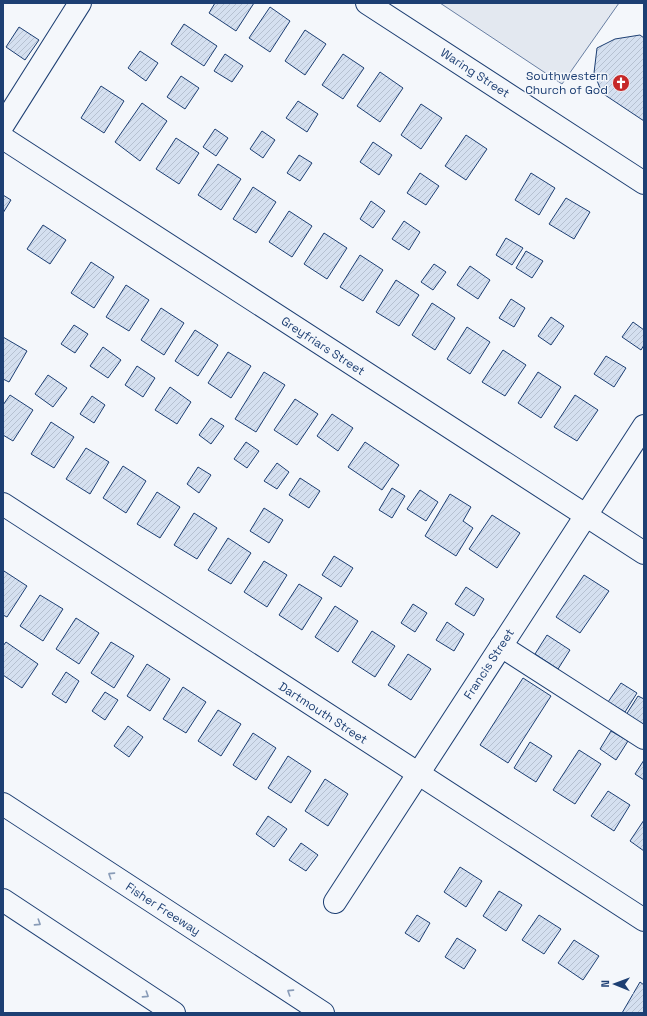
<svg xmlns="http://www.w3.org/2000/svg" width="647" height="1016" font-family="'Space Grotesk',sans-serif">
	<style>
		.parking { fill: #e3e8f0; stroke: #687fa3 }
		.building { fill: url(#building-hatch); stroke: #1d3f73 }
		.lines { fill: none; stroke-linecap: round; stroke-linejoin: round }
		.minor-casing { stroke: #1d3f73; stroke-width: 24 }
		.highway-casing { stroke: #1d3f73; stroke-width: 24 }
		.minor { stroke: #f4f7fb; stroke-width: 22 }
		.highway { stroke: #f4f7fb; stroke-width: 22 }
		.oneway { stroke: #889bb7 }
		.labels { text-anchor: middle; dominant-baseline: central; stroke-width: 3; stroke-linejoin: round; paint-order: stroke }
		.street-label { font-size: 12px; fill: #1d3f73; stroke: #f4f7fb }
		.poi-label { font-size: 12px; fill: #1d3f73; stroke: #f4f7fb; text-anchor: end }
	</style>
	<defs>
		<pattern id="building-hatch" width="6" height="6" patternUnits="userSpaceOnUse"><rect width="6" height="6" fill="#d5e0f0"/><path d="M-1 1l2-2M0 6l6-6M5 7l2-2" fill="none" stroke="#b6c1d1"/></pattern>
	</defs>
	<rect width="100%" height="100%" fill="#f4f7fb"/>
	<path class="parking" d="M440,3H619L562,84Z"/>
	<g class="building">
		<path d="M215,3H254L236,31L209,13Z"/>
		<path d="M270,7L290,21L270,52L249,38Z"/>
		<path d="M184,24L217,46L204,66L171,44Z"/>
		<path d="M19,27L39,40L25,60L6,47Z"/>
		<path d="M305,30L326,44L305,75L285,61Z"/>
		<path d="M640,35L644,38V121L602,93L594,73L597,48L615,39Z"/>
		<path d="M140,51L158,63L146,81L128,68Z"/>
		<path d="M225,54L243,66L232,82L214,71Z"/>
		<path d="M343,54L364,68L343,99L322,85Z"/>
		<path d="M380,72L403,88L380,122L357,106Z"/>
		<path d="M181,76L199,88L185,109L167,97Z"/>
		<path d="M101,86L124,101L104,133L81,118Z"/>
		<path d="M298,101L318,114L307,132L286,118Z"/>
		<path d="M142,103L167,121L140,161L115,142Z"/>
		<path d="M421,104L442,118L421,149L401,135Z"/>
		<path d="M215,129L228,138L216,156L203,147Z"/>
		<path d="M262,131L275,140L263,158L250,149Z"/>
		<path d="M466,135L487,149L466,180L445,166Z"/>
		<path d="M176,138L199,153L179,184L156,169Z"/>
		<path d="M373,142L392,155L379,175L360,162Z"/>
		<path d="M299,155L312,163L300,181L287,173Z"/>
		<path d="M218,164L241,179L221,210L198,195Z"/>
		<path d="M420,173L439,186L426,205L407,193Z"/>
		<path d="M531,173L555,188L539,215L515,200Z"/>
		<path d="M253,187L276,202L256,233L233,219Z"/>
		<path d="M3,195L11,200L3,213Z"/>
		<path d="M566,198L590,212L574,239L549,224Z"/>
		<path d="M371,201L385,211L373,228L360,219Z"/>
		<path d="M289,211L312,226L292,257L269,242Z"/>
		<path d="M404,221L420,232L409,250L392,239Z"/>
		<path d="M43,225L66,240L50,264L27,249Z"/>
		<path d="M324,233L347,248L327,279L304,264Z"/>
		<path d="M506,238L523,248L512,265L496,255Z"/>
		<path d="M526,251L543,261L532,278L516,268Z"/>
		<path d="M360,255L383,270L363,301L340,287Z"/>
		<path d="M91,262L114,277L94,308L71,293Z"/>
		<path d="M434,264L446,272L433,290L421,282Z"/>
		<path d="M470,266L490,280L478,299L457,285Z"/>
		<path d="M396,280L419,295L399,326L376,312Z"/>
		<path d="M126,285L149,300L129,331L106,317Z"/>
		<path d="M511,299L525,308L514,327L499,318Z"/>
		<path d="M432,303L455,318L435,350L412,335Z"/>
		<path d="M161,308L184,323L164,355L141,340Z"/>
		<path d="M551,317L564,326L551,345L538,336Z"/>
		<path d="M633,322L644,330V345L641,350L622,337Z"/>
		<path d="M74,325L88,334L75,353L61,344Z"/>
		<path d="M467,327L490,342L470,374L447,359Z"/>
		<path d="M195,330L218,345L198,376L175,361Z"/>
		<path d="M3,337L27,351L9,382L3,379Z"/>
		<path d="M103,347L121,360L108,378L90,366Z"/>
		<path d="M503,350L526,365L505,396L482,382Z"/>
		<path d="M228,352L251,366L231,398L208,383Z"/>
		<path d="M606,356L626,368L614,387L594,374Z"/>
		<path d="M137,366L155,378L143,397L125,385Z"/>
		<path d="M264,372L285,385L256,432L235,419Z"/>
		<path d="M538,372L561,387L541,418L518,403Z"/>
		<path d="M48,375L67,388L53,407L35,394Z"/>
		<path d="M170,387L191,402L177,424L155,410Z"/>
		<path d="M10,395L33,410L13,441L3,435V405Z"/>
		<path d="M575,395L598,410L577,441L554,427Z"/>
		<path d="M92,396L105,405L94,423L80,414Z"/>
		<path d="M295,399L318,414L297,445L274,430Z"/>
		<path d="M332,414L353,428L338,451L317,436Z"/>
		<path d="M211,418L224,426L211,444L199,435Z"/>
		<path d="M51,422L74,437L54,468L31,454Z"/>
		<path d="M246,442L259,451L247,468L234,459Z"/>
		<path d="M365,442L399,465L382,490L348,467Z"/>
		<path d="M86,448L109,462L90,494L66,479Z"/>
		<path d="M277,463L289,472L277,489L264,481Z"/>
		<path d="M123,466L146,481L126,513L103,498Z"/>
		<path d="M198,467L211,475L199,493L187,484Z"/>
		<path d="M300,478L320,491L309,508L289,495Z"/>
		<path d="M392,488L405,496L392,518L379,510Z"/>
		<path d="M420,490L438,502L426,521L407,509Z"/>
		<path d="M157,492L180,507L160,538L137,524Z"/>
		<path d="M450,494L471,507L463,521L473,528L456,556L425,536Z"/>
		<path d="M264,508L283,520L269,543L250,531Z"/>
		<path d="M194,513L217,528L197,559L174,545Z"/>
		<path d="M492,515L520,533L497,568L469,549Z"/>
		<path d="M228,538L251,553L231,584L208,570Z"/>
		<path d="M334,556L353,568L341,587L322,575Z"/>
		<path d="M264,561L287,575L267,607L244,592Z"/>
		<path d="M4,571L27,586L7,617L3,615V573Z"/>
		<path d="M584,575L609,591L580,633L556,617Z"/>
		<path d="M299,584L322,598L302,630L279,615Z"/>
		<path d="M466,587L484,599L474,616L455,604Z"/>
		<path d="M40,595L63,609L43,641L20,626Z"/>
		<path d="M413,604L427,613L415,632L401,623Z"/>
		<path d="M335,606L358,621L338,652L315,637Z"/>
		<path d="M76,618L99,633L79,664L56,649Z"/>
		<path d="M447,622L464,634L454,651L436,640Z"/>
		<path d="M372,631L395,646L375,677L352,662Z"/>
		<path d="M547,635L570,650L558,669L535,654Z"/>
		<path d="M6,642L38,664L22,688L3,675V646Z"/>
		<path d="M111,642L134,656L114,688L91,673Z"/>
		<path d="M408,654L431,669L411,700L388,685Z"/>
		<path d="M147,664L170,679L150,711L127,696Z"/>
		<path d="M66,672L79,681L66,703L52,694Z"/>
		<path d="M523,678L551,696L508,763L480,745Z"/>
		<path d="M621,683L637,693L625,712L608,702Z"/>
		<path d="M183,687L206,702L186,733L163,719Z"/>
		<path d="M105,692L118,700L105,720L92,711Z"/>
		<path d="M638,696L644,699V726L626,715Z"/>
		<path d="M218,710L241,724L221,756L198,741Z"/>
		<path d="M128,726L143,737L129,757L114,746Z"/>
		<path d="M611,731L628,741L616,760L600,749Z"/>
		<path d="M253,733L276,748L256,780L233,765Z"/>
		<path d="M530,742L552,756L536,782L514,768Z"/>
		<path d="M579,750L601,764L575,804L553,790Z"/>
		<path d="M288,756L311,771L291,803L268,788Z"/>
		<path d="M644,760V780L635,774Z"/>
		<path d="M325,779L348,794L328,826L305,811Z"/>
		<path d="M608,791L630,805L614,831L591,816Z"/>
		<path d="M268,816L287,829L274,847L256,834Z"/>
		<path d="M644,820V851L630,841Z"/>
		<path d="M301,843L318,855L306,871L289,860Z"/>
		<path d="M460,867L482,881L466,907L444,892Z"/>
		<path d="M499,891L522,905L506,931L483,916Z"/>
		<path d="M417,915L430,923L419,942L405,933Z"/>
		<path d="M539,915L561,929L544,954L522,940Z"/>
		<path d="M457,938L476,950L464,969L445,957Z"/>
		<path d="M574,940L599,956L583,980L558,963Z"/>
		<path d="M640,982L644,985V1013H622Z"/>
	</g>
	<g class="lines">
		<g class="minor-casing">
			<g id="minor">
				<path d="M367,3L644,183"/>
				<path d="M3,125L80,3"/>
				<path d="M3,138L644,553"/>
				<path d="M3,504L644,920"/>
				<path d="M501,646L644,738"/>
				<path d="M335,902L644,426"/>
			</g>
		</g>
		<g class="highway-casing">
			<g id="highway">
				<path d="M3,804L323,1013"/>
				<path d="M3,900L174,1013"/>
			</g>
		</g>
		<use href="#minor" class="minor"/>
		<use href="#highway" class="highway"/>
	</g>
	<defs><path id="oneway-chevron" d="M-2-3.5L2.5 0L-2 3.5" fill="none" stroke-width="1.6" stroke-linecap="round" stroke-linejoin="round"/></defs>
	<g class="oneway">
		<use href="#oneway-chevron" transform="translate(111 875) rotate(-147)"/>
		<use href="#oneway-chevron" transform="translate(38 923) rotate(33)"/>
		<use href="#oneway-chevron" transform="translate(290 992) rotate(-147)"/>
		<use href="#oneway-chevron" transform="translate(146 995) rotate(33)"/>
	</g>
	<defs>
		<g id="church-disc" transform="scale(0.9)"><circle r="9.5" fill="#c62828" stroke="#f4f7fb"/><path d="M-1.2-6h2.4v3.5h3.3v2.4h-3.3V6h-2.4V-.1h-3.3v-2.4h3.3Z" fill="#fff"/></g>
	</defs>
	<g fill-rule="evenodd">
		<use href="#church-disc" x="621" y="83"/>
	</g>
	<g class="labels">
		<g class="street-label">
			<text transform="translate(475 73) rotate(33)">Waring Street</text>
			<text transform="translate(323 346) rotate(33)">Greyfriars Street</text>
			<text transform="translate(489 664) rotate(-57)">Francis Street</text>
			<text transform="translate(323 713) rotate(33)">Dartmouth Street</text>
			<text transform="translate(163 909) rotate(33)">Fisher Freeway</text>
		</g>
		<g class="poi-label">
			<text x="608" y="76">Southwestern<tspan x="608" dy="14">Church of God</tspan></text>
		</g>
	</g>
	<rect width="647" height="1016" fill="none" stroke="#1d3f73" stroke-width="8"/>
	<g transform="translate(615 984) rotate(271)" stroke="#f4f7fb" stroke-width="3" paint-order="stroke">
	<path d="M0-3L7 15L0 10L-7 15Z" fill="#1d3f73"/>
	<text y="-6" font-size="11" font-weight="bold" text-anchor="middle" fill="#1d3f73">N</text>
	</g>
</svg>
